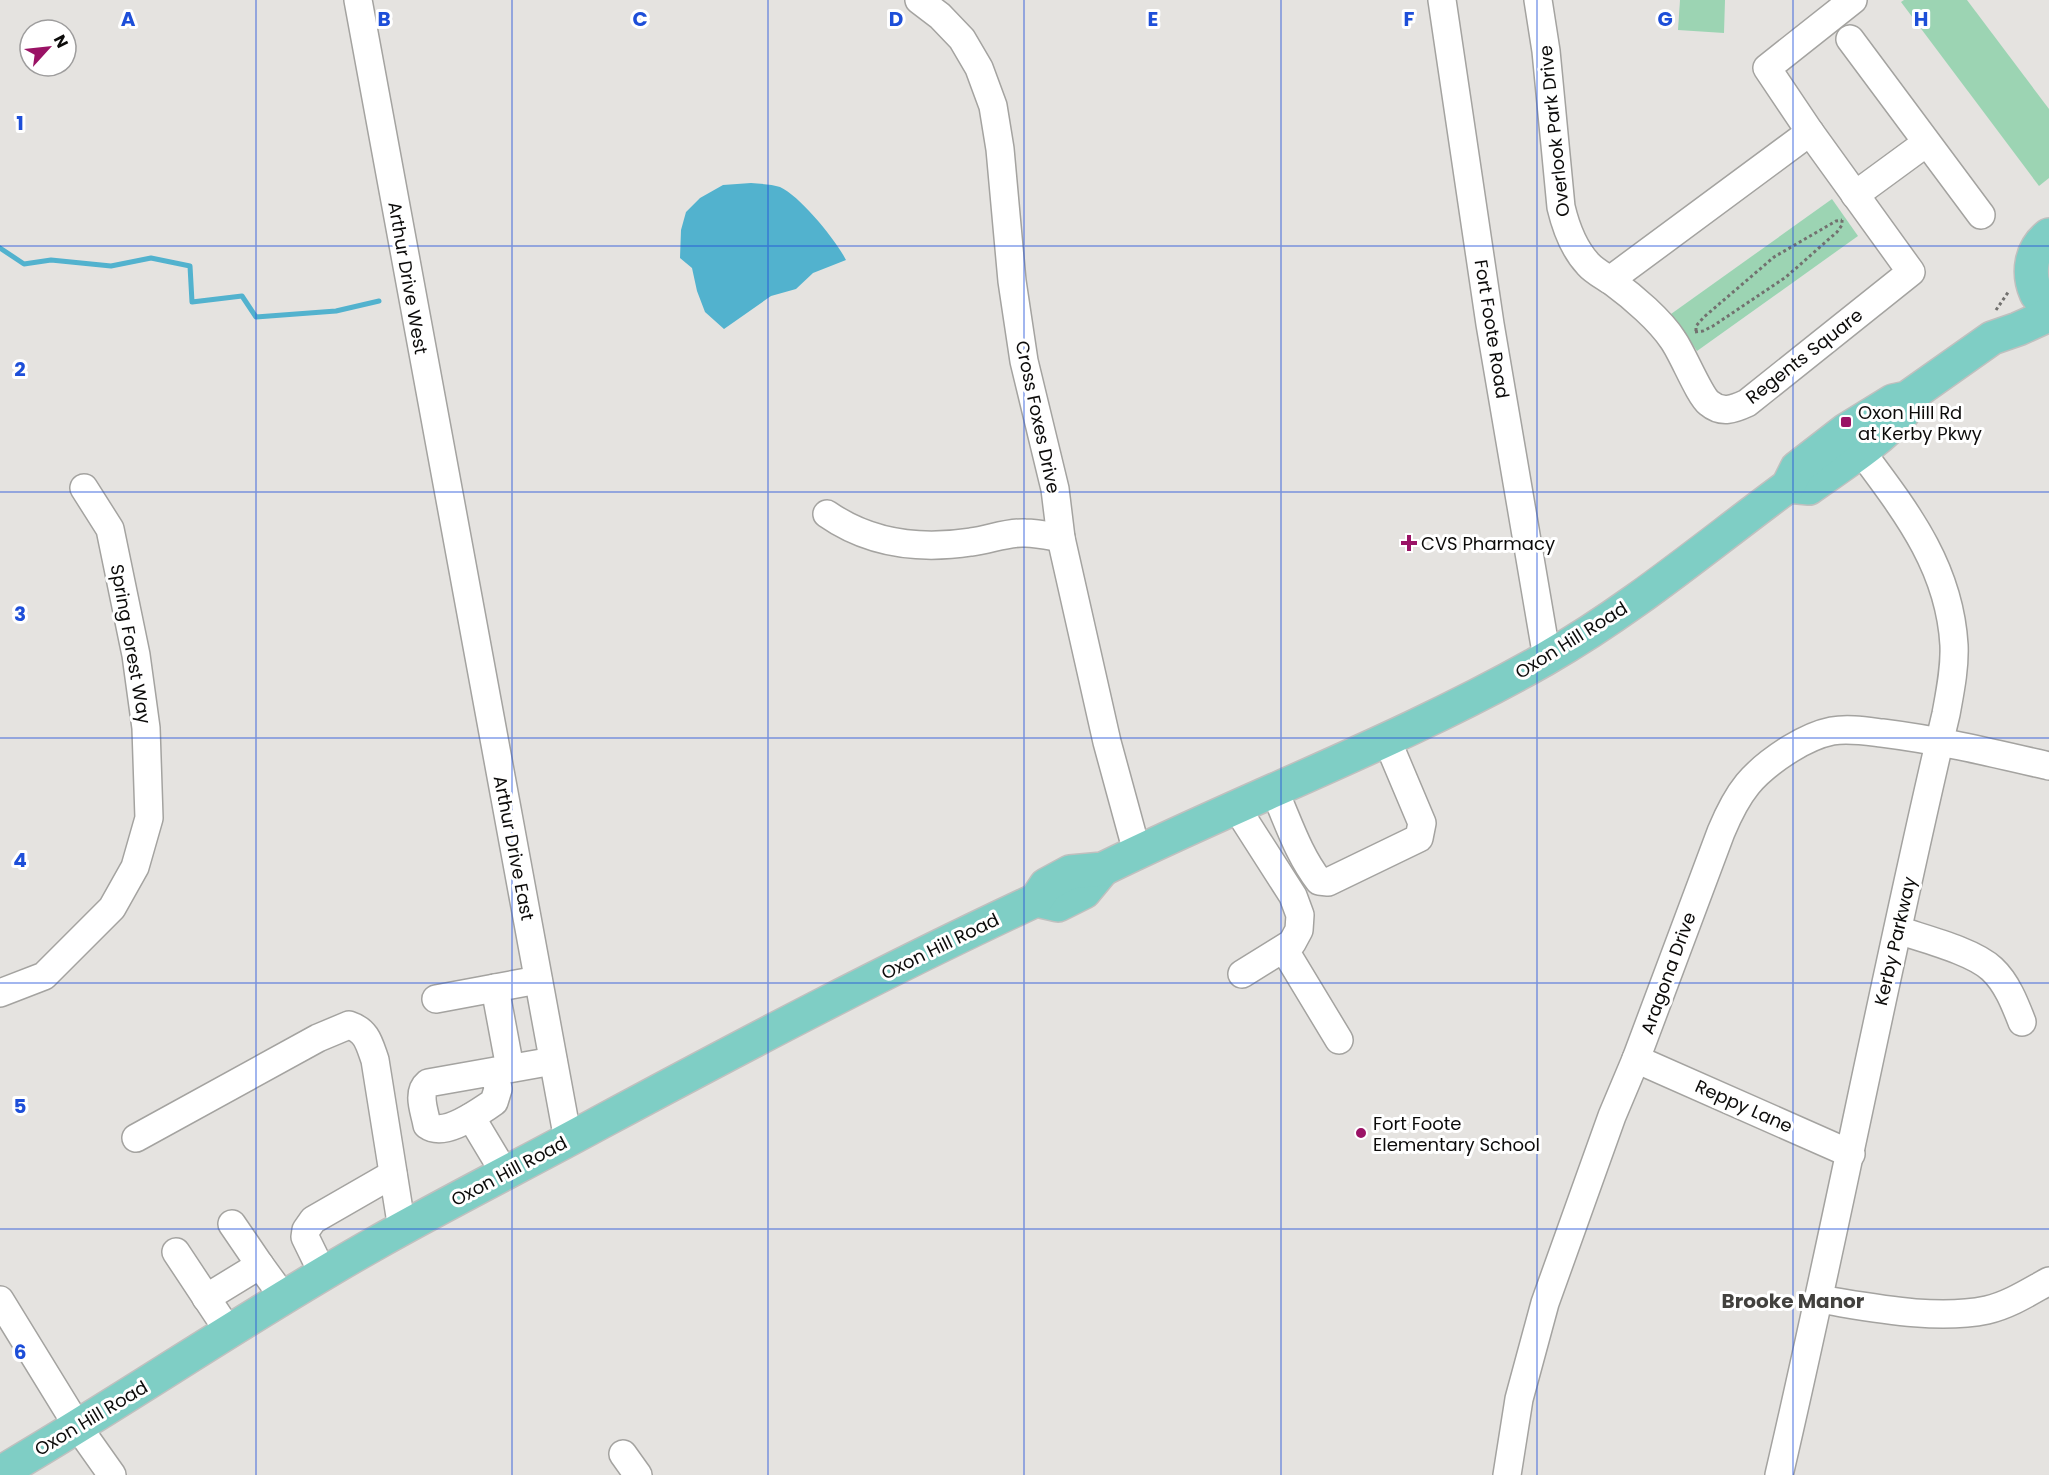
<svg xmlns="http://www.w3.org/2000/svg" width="2049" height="1475" font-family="Poppins,sans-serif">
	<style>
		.green { fill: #9cd4b3 }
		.water { fill: #52b2ce }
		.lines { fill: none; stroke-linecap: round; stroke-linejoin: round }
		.stream { stroke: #52b2ce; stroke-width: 5 }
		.minor-casing { stroke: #a4a3a0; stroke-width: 30 }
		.major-casing { stroke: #c0c0bf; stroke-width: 36 }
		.path { stroke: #72716f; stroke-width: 3; stroke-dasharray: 3 3; stroke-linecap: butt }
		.minor { stroke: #fff; stroke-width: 27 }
		.major { stroke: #7fcec5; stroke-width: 33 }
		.grid { fill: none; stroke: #1d4ed8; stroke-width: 1.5; stroke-opacity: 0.55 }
		.poi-dot { fill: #9a1265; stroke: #fff; stroke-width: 2 }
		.labels { text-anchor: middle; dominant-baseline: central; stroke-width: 6; stroke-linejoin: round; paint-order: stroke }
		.street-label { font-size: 18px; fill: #0c0b0a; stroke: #fff }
		.poi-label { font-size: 18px; fill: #0c0b0a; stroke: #fff; text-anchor: start }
		.neighbourhood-label { font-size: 20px; font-weight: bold; fill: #42413e; stroke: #fff }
		.grid-label { font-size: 20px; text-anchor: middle; font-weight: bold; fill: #1d4ed8; stroke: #fff; stroke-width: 6; stroke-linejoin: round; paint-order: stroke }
	</style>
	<rect width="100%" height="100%" fill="#e5e3e0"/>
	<g class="green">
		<path d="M1680,0H1725L1724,33L1678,30Z"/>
		<path d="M1904,0H1967L2049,109V178L2039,186L1901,2Z"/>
		<path d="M1832,199L1858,236L1697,351L1671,314Z"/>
	</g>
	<path class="water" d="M751,183C760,184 772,184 780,187C800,196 836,240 846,260L813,273L796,289L771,296L724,329L705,312L697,291L692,268L680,258L681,230L686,212L700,198L723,185Z"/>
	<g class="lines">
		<path class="stream" d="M0,248L24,264L51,260L111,266L151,258L190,266L192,302L242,296L256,317L336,311L379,301"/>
		<g class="minor-casing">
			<g id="minor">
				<path d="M358,0L568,1140"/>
				<path d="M919,0L940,16L962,39L979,68L993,106L1000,149L1012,281L1024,361L1055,489L1061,538L1107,742L1137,852"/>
				<path d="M1442,0L1490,324L1547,658"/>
				<path d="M1538,0L1546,51L1561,207C1566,228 1573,248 1588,264C1595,272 1606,277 1614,283C1633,297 1660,320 1673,340C1683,354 1699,395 1709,403C1722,414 1734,409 1747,403L1911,272L1810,132L1767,68L1853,0"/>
				<path d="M1850,39L1981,215"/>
				<path d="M1855,195L1926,143"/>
				<path d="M1610,280L1810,132"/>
				<path d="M827,514C870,544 919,550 971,542C989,540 1007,532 1025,533C1037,533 1050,536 1061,538"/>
				<path d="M1274,790C1288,821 1298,854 1319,881L1328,882L1419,838L1422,823L1387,740"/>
				<path d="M1236,807L1293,896L1300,915L1299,930L1292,943L1242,974"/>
				<path d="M1898,930C1924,939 1973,951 1992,969C2007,983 2015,1004 2022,1022"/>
				<path d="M1284,949L1339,1040"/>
				<path d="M0,993L44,976L112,908L135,867L149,818L146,728L136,655L110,529L84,488"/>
				<path d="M436,999L495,988"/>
				<path d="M1636,1059L1851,1154"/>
				<path d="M510,1068L495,988L538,980"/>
				<path d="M495,1071L498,1089L494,1102C477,1113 445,1138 427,1125C425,1112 416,1093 428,1083L553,1061"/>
				<path d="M471,1117L504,1172"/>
				<path d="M136,1138L318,1038L349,1025C367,1031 369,1043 375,1060L402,1229"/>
				<path d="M232,1224L260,1265"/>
				<path d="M176,1252L229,1332"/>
				<path d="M323,1274L305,1237L306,1230L313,1220L393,1174"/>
				<path d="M206,1298L260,1265L284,1298"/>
				<path d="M1818,1299C1870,1307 1934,1321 1987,1310C2009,1305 2029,1292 2049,1281"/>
				<path d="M0,1300L78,1427L112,1475"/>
				<path d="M623,1454L638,1475"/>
				<path d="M1507,1475L1519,1399L1545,1303L1612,1116L1636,1059L1721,832C1738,791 1752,773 1790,749C1803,741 1817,734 1832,731C1848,728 1866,731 1882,733C1939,740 1993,753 2049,766"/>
				<path d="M1779,1475C1838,1222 1886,967 1946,714C1950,692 1955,668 1954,645C1949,559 1897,501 1849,435"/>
			</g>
		</g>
		<g class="major-casing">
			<g id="major">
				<path d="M2049,235C2031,249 2027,272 2036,293C2038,298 2045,303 2049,307"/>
				<path d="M1788,486L1809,488C1837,468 1883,439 1903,413"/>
				<path d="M1036,900L1058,905L1084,892L1103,869"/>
				<path d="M0,1473C127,1399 248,1315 376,1243C450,1201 526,1163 601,1122C744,1045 888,969 1036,900L1046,885L1070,872L1103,869C1249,797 1403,740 1545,659C1631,610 1708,545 1788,486L1797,468L1846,430L1893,401L1907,398L1992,338L2018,329L2049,315"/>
			</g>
		</g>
		<g class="path">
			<path d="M1996,310L2009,291"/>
			<path d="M1696,331V326L1704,317L1774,257L1836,221L1842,220"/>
			<path d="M1695,332L1703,331L1713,326L1786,277L1837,232L1842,225V220"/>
		</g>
		<use href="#minor" class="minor"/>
		<use href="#major" class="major"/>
	</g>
	<path class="grid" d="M256,0V1475M512,0V1475M768,0V1475M1024,0V1475M1281,0V1475M1537,0V1475M1793,0V1475M0,246H2049M0,492H2049M0,738H2049M0,983H2049M0,1229H2049"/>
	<g class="poi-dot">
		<rect x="1840" y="416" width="12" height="12" rx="3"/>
		<path d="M1406 534h6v6h6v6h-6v6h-6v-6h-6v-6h6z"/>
		<circle cx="1361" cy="1133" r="6"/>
	</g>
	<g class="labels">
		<g class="street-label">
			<text transform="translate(1554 131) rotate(-96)">Overlook Park Drive</text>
			<text transform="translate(408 278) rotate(80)">Arthur Drive West</text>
			<text transform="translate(1492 329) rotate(81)">Fort Foote Road</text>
			<text transform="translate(1804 356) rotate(-38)">Regents Square</text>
			<text transform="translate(1038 417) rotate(78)">Cross Foxes Drive</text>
			<text transform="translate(1571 640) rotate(-32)">Oxon Hill Road</text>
			<text transform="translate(131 644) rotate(80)">Spring Forest Way</text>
			<text transform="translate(514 848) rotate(79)">Arthur Drive East</text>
			<text transform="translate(1895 941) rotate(-77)">Kerby Parkway</text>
			<text transform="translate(940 946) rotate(-26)">Oxon Hill Road</text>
			<text transform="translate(1668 973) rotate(-70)">Aragona Drive</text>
			<text transform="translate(1744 1106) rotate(24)">Reppy Lane</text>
			<text transform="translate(509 1171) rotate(-28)">Oxon Hill Road</text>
			<text transform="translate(91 1418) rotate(-31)">Oxon Hill Road</text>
		</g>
		<g class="poi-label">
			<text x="1858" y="412">Oxon Hill Rd<tspan x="1858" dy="21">at Kerby Pkwy</tspan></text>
			<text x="1421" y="543">CVS Pharmacy</text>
			<text x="1373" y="1123">Fort Foote<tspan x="1373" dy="21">Elementary School</tspan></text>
		</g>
		<g class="neighbourhood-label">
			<text x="1793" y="1301">Brooke Manor</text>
		</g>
	</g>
	<g class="grid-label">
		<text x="128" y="26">A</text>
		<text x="384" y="26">B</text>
		<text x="640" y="26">C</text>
		<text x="896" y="26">D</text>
		<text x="1153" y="26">E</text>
		<text x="1409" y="26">F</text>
		<text x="1665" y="26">G</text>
		<text x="1921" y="26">H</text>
		<text x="20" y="130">1</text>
		<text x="20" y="376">2</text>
		<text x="20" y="621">3</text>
		<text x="20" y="867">4</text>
		<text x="20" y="1113">5</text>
		<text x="20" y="1359">6</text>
	</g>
	<g transform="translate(48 48) rotate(63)"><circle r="28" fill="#ffffff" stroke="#9e9d9d" stroke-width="1.5"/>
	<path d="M0-4.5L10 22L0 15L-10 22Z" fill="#9a1265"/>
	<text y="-9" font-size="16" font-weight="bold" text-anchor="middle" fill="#0c0b0a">N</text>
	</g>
</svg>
